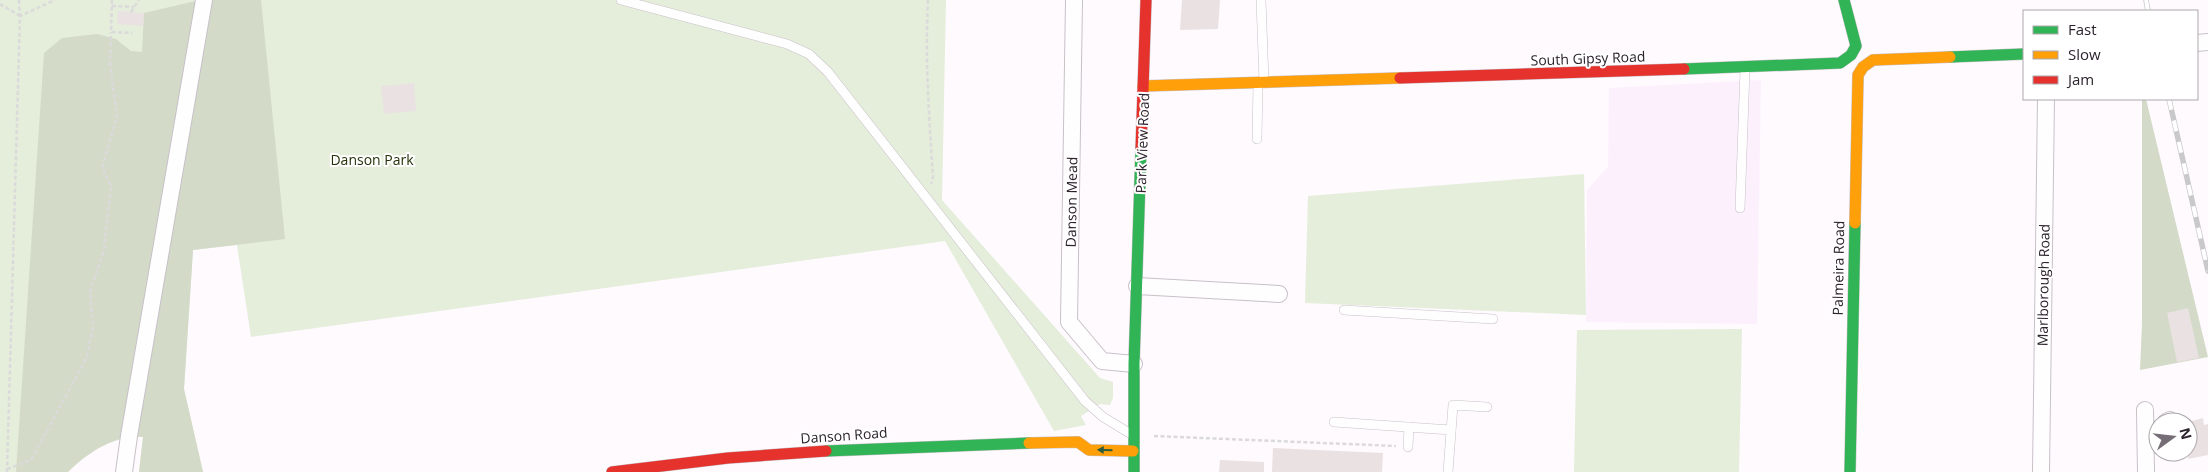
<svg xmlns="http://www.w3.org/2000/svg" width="2208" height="472" font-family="'Open Sans',sans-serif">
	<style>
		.built { fill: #fdf0fd }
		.green { fill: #e5eddb }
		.forest { fill: #d3dac8 }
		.building { fill: #eae1e2 }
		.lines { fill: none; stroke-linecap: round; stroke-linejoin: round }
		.lane-casing { stroke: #c8c1c8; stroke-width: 10 }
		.street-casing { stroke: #c8c1c8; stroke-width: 18 }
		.fast-casing { stroke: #c8c1c8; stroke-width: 12 }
		.slow-casing { stroke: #c8c1c8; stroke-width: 12 }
		.jam-casing { stroke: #c8c1c8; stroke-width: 12 }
		.path { stroke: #dbdadb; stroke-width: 2.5; stroke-dasharray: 4 2.5; stroke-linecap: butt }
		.lane { stroke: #fffeff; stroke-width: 9 }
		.street { stroke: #fffeff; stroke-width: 16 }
		.fast { stroke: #30b455; stroke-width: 11 }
		.slow { stroke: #ff9f0a; stroke-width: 11 }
		.jam { stroke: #e5322d; stroke-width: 11 }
		.rail-casing { stroke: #cac9ca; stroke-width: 5.5 }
		.rail { stroke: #fff; stroke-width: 4; stroke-dasharray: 11; stroke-linecap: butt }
		.oneway { fill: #2e5d3d }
		.labels { text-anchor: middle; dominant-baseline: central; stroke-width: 4; stroke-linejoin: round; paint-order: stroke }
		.street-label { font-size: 14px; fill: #2c232d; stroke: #fff }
		.park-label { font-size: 14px; fill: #233208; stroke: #fff }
	</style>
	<rect width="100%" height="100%" fill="#fefafe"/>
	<path class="built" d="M1761,80L1757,324L1586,322L1587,190L1608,167L1609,88Z"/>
	<g class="green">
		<path d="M0,0H946L942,200L1100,378L1113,382V398L1110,405L1100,404L1081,416L1086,425L1054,431L945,241L251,337L237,245L193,250L184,389L203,472H139L143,437C115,434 87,453 68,472H0Z"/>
		<path d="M1584,174L1586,315L1305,303L1308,196Z"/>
		<path d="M1742,329L1739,472H1574L1577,330Z"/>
	</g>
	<g class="forest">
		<path d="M200,0H261L285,239L193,250L184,389L203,472H139L143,437C115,434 87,453 68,472H16L44,53L62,38L97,34L116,39L131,51L142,52L144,13Z"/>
		<path d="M2142,99H2146L2208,357L2140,370L2142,324Z"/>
	</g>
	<g class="building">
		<path d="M1182,0H1220L1218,29L1180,30Z"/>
		<path d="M118,11L144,13L143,26L117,24Z"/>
		<path d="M414,83L416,111L384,114L381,86Z"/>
		<path d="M2188,308L2199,358L2177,362L2167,313Z"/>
		<path d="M2203,418L2204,425L2208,424V455L2188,459V422Z"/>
		<path d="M1273,448L1383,453L1382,472H1272Z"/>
		<path d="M1220,460L1264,462V472H1219Z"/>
	</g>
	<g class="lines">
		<g class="lane-casing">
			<g id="lane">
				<path d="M621,0L787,44L809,54L828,72L1085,401L1103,417L1131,434"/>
				<path d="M1261,0L1264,82"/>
				<path d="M1257,139L1258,84"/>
				<path d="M1740,208L1745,69"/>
				<path d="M1344,310L1493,319"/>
				<path d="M1334,422L1451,430"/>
				<path d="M1408,447L1409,427"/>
				<path d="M1448,472L1453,405L1487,407"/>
			</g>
		</g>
		<g class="street-casing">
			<g id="street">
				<path d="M1074,0L1069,322L1102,361L1134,364"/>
				<path d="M2197,43L2208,42"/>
				<path d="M1137,286L1279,294"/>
				<path d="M2145,410L2146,472"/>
				<path d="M2166,422L2170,420"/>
				<path d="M124,472L129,436L204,0"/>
				<path d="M2041,472L2046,99"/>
			</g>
		</g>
		<g class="fast-casing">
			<g id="fast">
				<path d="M1950,57L2024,54"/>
				<path d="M1684,69L1840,63L1851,55L1856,46L1844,0"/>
				<path d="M826,451L1029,443"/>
				<path d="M1134,472V364L1141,149"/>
				<path d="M1850,472L1855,223"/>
			</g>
		</g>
		<g class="slow-casing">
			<g id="slow">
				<path d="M1143,86L1400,78"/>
				<path d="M1855,223L1858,75L1863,67L1873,60L1950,57"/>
				<path d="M1029,443L1078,442L1089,450L1133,451"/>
			</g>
		</g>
		<g class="jam-casing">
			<g id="jam">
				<path d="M1400,78L1684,69"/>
				<path d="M1141,149L1146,0"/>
				<path d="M612,472L728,458L826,451"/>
			</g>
		</g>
		<g class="path">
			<path d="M19,0L20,16"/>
			<path d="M112,0L111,32L132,33"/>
			<path d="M928,0C925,59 929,118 933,177L931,184"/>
			<path d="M0,4L20,16"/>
			<path d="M112,6L134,7"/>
			<path d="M131,12L139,0"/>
			<path d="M1154,436L1396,446"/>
			<path d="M7,469L31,460L87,357L93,326L90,292L104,250L111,186L102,167L117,117L110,64L111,32"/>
			<path d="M7,472L20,16L55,0"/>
		</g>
		<use href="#lane" class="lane"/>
		<use href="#street" class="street"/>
		<use href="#fast" class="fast"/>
		<use href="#slow" class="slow"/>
		<use href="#jam" class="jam"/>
		<g class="rail-casing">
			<g id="rail">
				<path d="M2146,0L2148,11"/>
				<path d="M2169,99L2208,271"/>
			</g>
		</g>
		<use href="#rail" class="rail"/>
	</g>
	<defs><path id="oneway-solid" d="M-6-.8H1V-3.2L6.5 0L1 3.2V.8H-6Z" transform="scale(1.25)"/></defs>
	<use class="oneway" href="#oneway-solid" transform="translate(1105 450) rotate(-178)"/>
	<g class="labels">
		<g class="street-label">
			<text transform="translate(1588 58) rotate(-2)">South Gipsy Road</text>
			<text transform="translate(1142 143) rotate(-88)">Park View Road</text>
			<text transform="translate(1071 202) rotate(-89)">Danson Mead</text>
			<text transform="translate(1838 268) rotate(-89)">Palmeira Road</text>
			<text transform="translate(2043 285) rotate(-89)">Marlborough Road</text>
			<text transform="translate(844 435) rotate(-4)">Danson Road</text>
		</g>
		<g class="park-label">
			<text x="372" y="159">Danson Park</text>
		</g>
	</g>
	<rect x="2023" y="10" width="175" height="90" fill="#ffffff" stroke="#aba7ab"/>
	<rect x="2033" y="26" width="25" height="8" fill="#30b455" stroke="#aba7ab"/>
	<text x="2068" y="35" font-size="15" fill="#2c232d">Fast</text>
	<rect x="2033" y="51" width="25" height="8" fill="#ff9f0a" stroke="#aba7ab"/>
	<text x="2068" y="60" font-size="15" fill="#2c232d">Slow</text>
	<rect x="2033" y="76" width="25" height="8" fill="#e5322d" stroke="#aba7ab"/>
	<text x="2068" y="85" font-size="15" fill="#2c232d">Jam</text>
	<g transform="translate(2173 437) rotate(75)"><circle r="24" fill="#ffffff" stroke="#aba7ab"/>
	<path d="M0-4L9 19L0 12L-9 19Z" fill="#766e76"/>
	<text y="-8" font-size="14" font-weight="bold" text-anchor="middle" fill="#2c232d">N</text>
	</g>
</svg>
